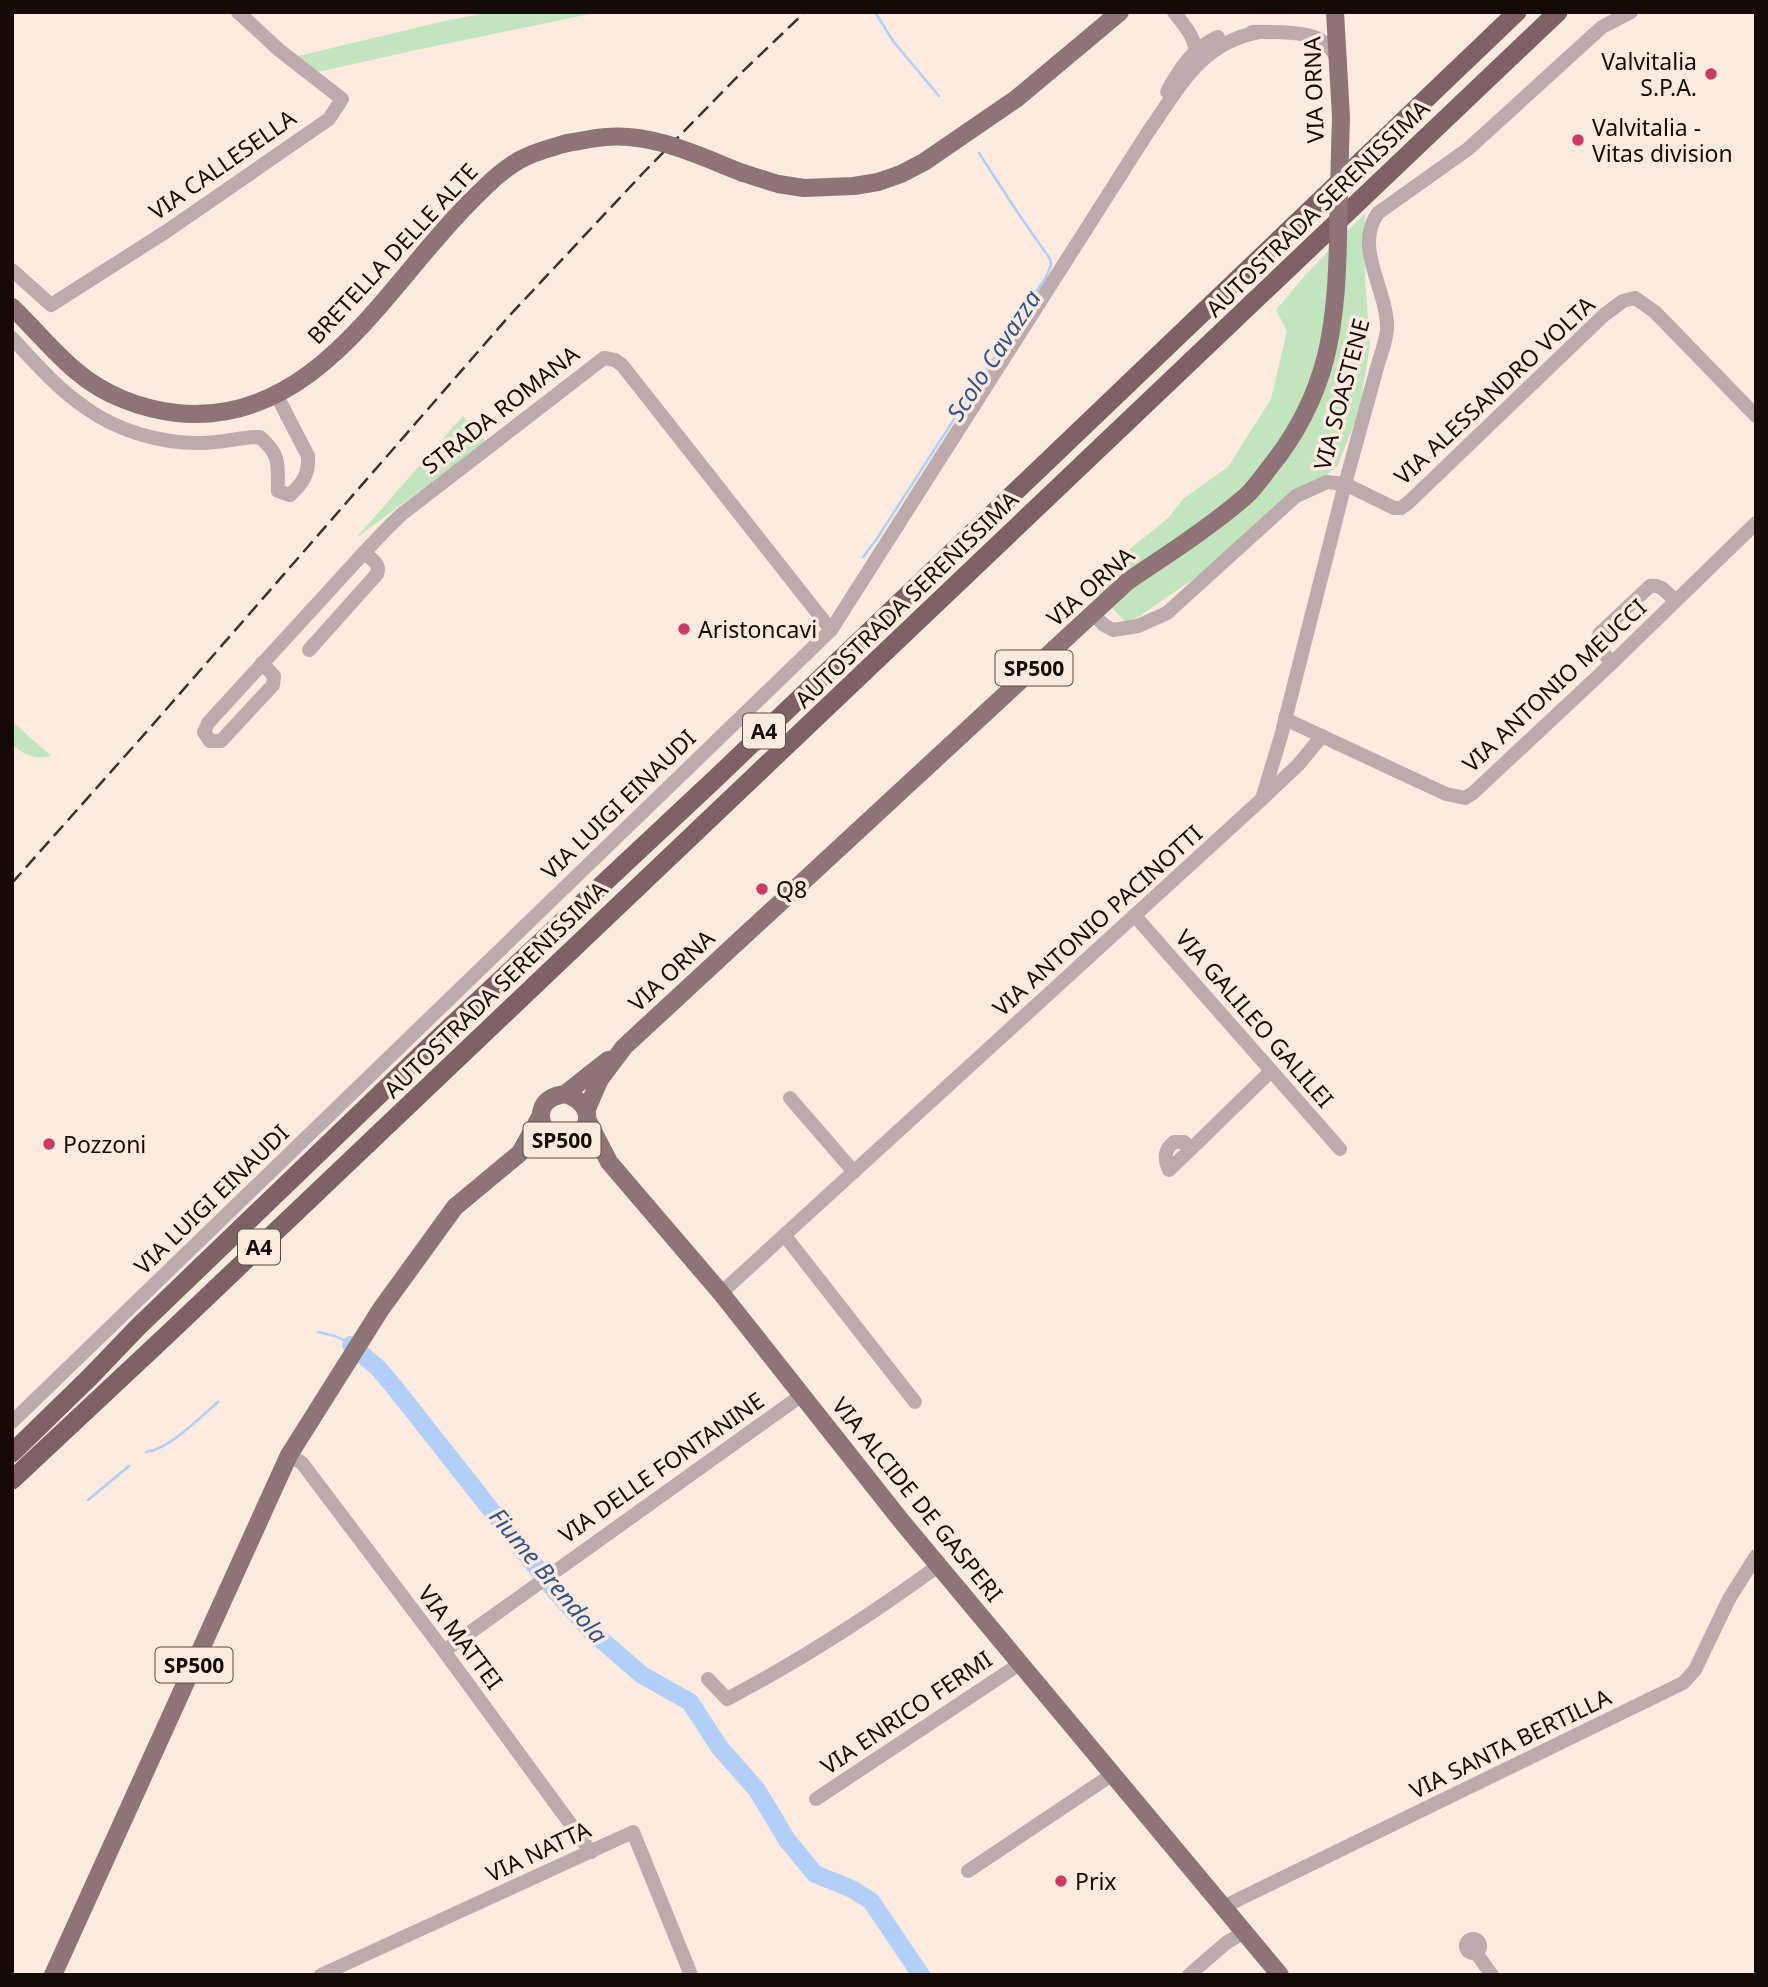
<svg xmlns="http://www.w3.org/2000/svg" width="1768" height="1987" font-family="'Noto Sans',sans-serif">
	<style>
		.green { fill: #c3e5bd }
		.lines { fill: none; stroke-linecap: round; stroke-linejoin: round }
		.stream { stroke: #b2cff7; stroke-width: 2.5 }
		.river { stroke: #b2cff7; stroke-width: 18 }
		.minor { stroke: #bbabad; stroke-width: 14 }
		.major { stroke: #8f7477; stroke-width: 18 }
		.highway { stroke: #7f6064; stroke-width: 19 }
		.rail { stroke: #3d312b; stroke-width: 2.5; stroke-dasharray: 14 7; stroke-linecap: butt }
		.major-bridge { stroke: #8f7477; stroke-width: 18 }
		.poi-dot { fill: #ca3c66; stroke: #fbeadf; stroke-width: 2.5 }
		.labels { text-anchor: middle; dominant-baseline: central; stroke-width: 7; stroke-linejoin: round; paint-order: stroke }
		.shield { fill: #fbeadf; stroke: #5a4e47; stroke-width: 2 }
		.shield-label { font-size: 21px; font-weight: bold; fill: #150b06 }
		.poi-label { font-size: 23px; fill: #150b06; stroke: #fbeadf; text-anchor: start }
		.street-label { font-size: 23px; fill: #150b06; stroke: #fbeadf }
		.water-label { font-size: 24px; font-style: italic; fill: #2f5488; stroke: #fbeadf }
	</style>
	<rect width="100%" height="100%" fill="#fbeadf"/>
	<g class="green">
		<path d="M491,12H599L416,50L313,73L294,57L440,22Z"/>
		<path d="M1365,213V279L1370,345L1359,412L1337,467L1263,520L1215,564L1128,624L1094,590L1100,576L1114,562L1168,518L1184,498L1228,467L1271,399L1287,331L1276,310L1307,273Z"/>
		<path d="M463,416L486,442L356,538Z"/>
		<path d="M12,721L51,756C35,759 25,756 13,745Z"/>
	</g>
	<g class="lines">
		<g class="stream">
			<path d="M875,12L893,41L939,96"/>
			<path d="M863,557L876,540L1046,277L1051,265L1050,259L1016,210L979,153"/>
			<path d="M318,1332L335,1336L351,1344"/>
			<path d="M146,1452C170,1449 199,1418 218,1402"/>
			<path d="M88,1500L129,1466"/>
		</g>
		<path class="river" d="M351,1345L378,1368L395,1388L551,1586L591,1631L642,1675L690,1702L720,1748L757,1790L787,1840L815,1874L852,1889L871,1901L921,1975"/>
		<g class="minor">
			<path d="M1174,12C1184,25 1198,40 1195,57"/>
			<path d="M1252,32C1270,32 1303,31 1319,39C1327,43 1333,51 1337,59"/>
			<path d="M1167,92C1179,69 1193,48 1218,37"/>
			<path d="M12,270L51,305L167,231L329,119L342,99L279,50L238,12"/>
			<path d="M12,338C35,363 58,389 86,408C117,431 163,444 202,443C222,443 241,437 260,437C282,457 277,464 278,491L290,495C303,483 309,474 308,456L276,394"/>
			<path d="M1093,614L1104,625L1113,630L1138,626L1167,613L1296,496L1327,482L1345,484C1355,448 1365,411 1375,375C1378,361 1387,341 1387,328C1388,291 1353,247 1378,213L1468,149L1602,27L1631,12"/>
			<path d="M309,650L377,574C381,563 371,559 364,553"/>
			<path d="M262,663L274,676L273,685L221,741H210L204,732L208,723C248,679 288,636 328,592C352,566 376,538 402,514L604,358L615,360L622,365L831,630"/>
			<path d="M1612,663L1598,647L1599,634L1650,586C1662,584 1667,593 1675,601"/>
			<path d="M1285,719L1446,794L1465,798L1473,793L1612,663L1756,523"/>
			<path d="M1262,799L1281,736L1345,484L1394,508H1401L1408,503L1604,315L1623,301L1635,298L1655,312L1756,416"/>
			<path d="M1135,916L1340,1149"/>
			<path d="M790,1098L854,1172"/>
			<path d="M1191,1149L1169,1170C1164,1158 1164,1150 1174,1142H1184L1191,1149L1271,1071"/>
			<path d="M785,1236L915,1402"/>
			<path d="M721,1293L1262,799L1298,765L1322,736"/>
			<path d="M12,1422L831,630L1148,132C1180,87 1200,43 1259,32"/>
			<path d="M289,1455L302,1463L444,1651L591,1852"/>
			<path d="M444,1651L802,1395"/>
			<path d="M708,1679L727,1699C801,1660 871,1615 938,1566"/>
			<path d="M816,1799L1021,1663"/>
			<path d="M968,1871L1113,1774"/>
			<path d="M1223,1907L1683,1683L1695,1670L1729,1599L1756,1556"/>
			<circle cx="1473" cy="1946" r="7"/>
			<path d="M1476,1953L1492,1975"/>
			<path d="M321,1975L633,1832L691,1975"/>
			<path d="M1189,1975L1226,1943L1244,1932"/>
		</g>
		<g class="major">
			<path d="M1335,12L1341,117L1340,150"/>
			<path d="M743,173L778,184L804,188L854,186L878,182L901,174L924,162L1016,99L1120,12"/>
			<path d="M12,307C34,328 53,352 76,371C104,395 141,409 177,413C316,427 386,285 470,202C485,187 499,172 518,161C532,152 551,148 567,143"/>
			<path d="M565,1094C582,1099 595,1115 582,1131C556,1165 514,1101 565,1094L608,1060"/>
			<path d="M586,1111L600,1079L624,1047L1128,581C1168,554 1209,528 1246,496C1255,488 1262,477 1270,467C1328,395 1337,326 1338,236"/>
			<path d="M587,1119L609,1162L721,1293L903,1523L1280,1975"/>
			<path d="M53,1975L289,1455L381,1309L455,1207L520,1153L541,1115"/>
		</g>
		<g class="highway">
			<path d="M12,1453L90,1377L138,1327L433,1043L715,779L1517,12"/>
			<path d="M12,1480L169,1333L1558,12"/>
		</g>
		<path class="rail" d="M12,883L149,729L510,315L645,171L738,76L805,12"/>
		<g class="major-bridge">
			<path d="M567,143C580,141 593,138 606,137C654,133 699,156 743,173"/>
			<path d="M1338,236L1340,150"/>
		</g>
	</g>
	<g class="poi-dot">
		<circle cx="1711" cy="74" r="7"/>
		<circle cx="1578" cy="140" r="7"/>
		<circle cx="684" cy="629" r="7"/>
		<circle cx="762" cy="889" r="7"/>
		<circle cx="49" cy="1144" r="7"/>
		<circle cx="1061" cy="1881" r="7"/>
	</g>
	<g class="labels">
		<g class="shield">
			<rect x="995.5" y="650.5" width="77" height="35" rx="5"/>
			<rect x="743" y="713.5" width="42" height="35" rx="5"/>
			<rect x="523.5" y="1122.5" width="77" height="35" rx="5"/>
			<rect x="238" y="1229.5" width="42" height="35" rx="5"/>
			<rect x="155.5" y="1647.5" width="77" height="35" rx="5"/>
		</g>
		<g class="shield-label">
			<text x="1034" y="668">SP500</text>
			<text x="764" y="731">A4</text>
			<text x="562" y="1140">SP500</text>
			<text x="259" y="1247">A4</text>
			<text x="194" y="1665">SP500</text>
		</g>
		<g class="poi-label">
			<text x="1697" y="61" text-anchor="end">Valvitalia<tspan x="1697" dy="26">S.P.A.</tspan></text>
			<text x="1592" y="127">Valvitalia -<tspan x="1592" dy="26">Vitas division</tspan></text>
			<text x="698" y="629">Aristoncavi</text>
			<text x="776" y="889">Q8</text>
			<text x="63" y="1144">Pozzoni</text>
			<text x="1075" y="1881">Prix</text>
		</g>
		<g class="street-label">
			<text transform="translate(1313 90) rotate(-92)">VIA ORNA</text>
			<text transform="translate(222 164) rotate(-35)">VIA CALLESELLA</text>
			<text transform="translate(1317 208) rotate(-44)">AUTOSTRADA SERENISSIMA</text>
			<text transform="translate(392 253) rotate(-47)">BRETELLA DELLE ALTE</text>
			<text transform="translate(1494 390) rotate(-43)">VIA ALESSANDRO VOLTA</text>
			<text transform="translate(1341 394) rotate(-75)">VIA SOASTENE</text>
			<text transform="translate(500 409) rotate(-38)">STRADA ROMANA</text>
			<text transform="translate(1090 586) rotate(-41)">VIA ORNA</text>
			<text transform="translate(906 599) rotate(-44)">AUTOSTRADA SERENISSIMA</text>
			<text transform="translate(1554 685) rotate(-43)">VIA ANTONIO MEUCCI</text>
			<text transform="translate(618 804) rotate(-44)">VIA LUIGI EINAUDI</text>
			<text transform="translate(1097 920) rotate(-42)">VIA ANTONIO PACINOTTI</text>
			<text transform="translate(671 970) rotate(-43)">VIA ORNA</text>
			<text transform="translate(495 989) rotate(-44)">AUTOSTRADA SERENISSIMA</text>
			<text transform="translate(1255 1018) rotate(49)">VIA GALILEO GALILEI</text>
			<text transform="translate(211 1199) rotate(-44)">VIA LUIGI EINAUDI</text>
			<text transform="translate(661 1467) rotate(-35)">VIA DELLE FONTANINE</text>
			<text transform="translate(918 1499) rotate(51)">VIA ALCIDE DE GASPERI</text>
			<text transform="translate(461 1637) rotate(53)">VIA MATTEI</text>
			<text transform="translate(906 1712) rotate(-34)">VIA ENRICO FERMI</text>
			<text transform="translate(1510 1743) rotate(-26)">VIA SANTA BERTILLA</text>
			<text transform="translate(538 1851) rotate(-25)">VIA NATTA</text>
		</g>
		<g class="water-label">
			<text transform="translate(993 355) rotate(-57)">Scolo Cavazza</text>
			<text transform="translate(549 1575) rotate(50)">Fiume Brendola</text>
		</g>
	</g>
	<rect width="1768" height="1987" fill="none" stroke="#150b06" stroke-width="28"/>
</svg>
